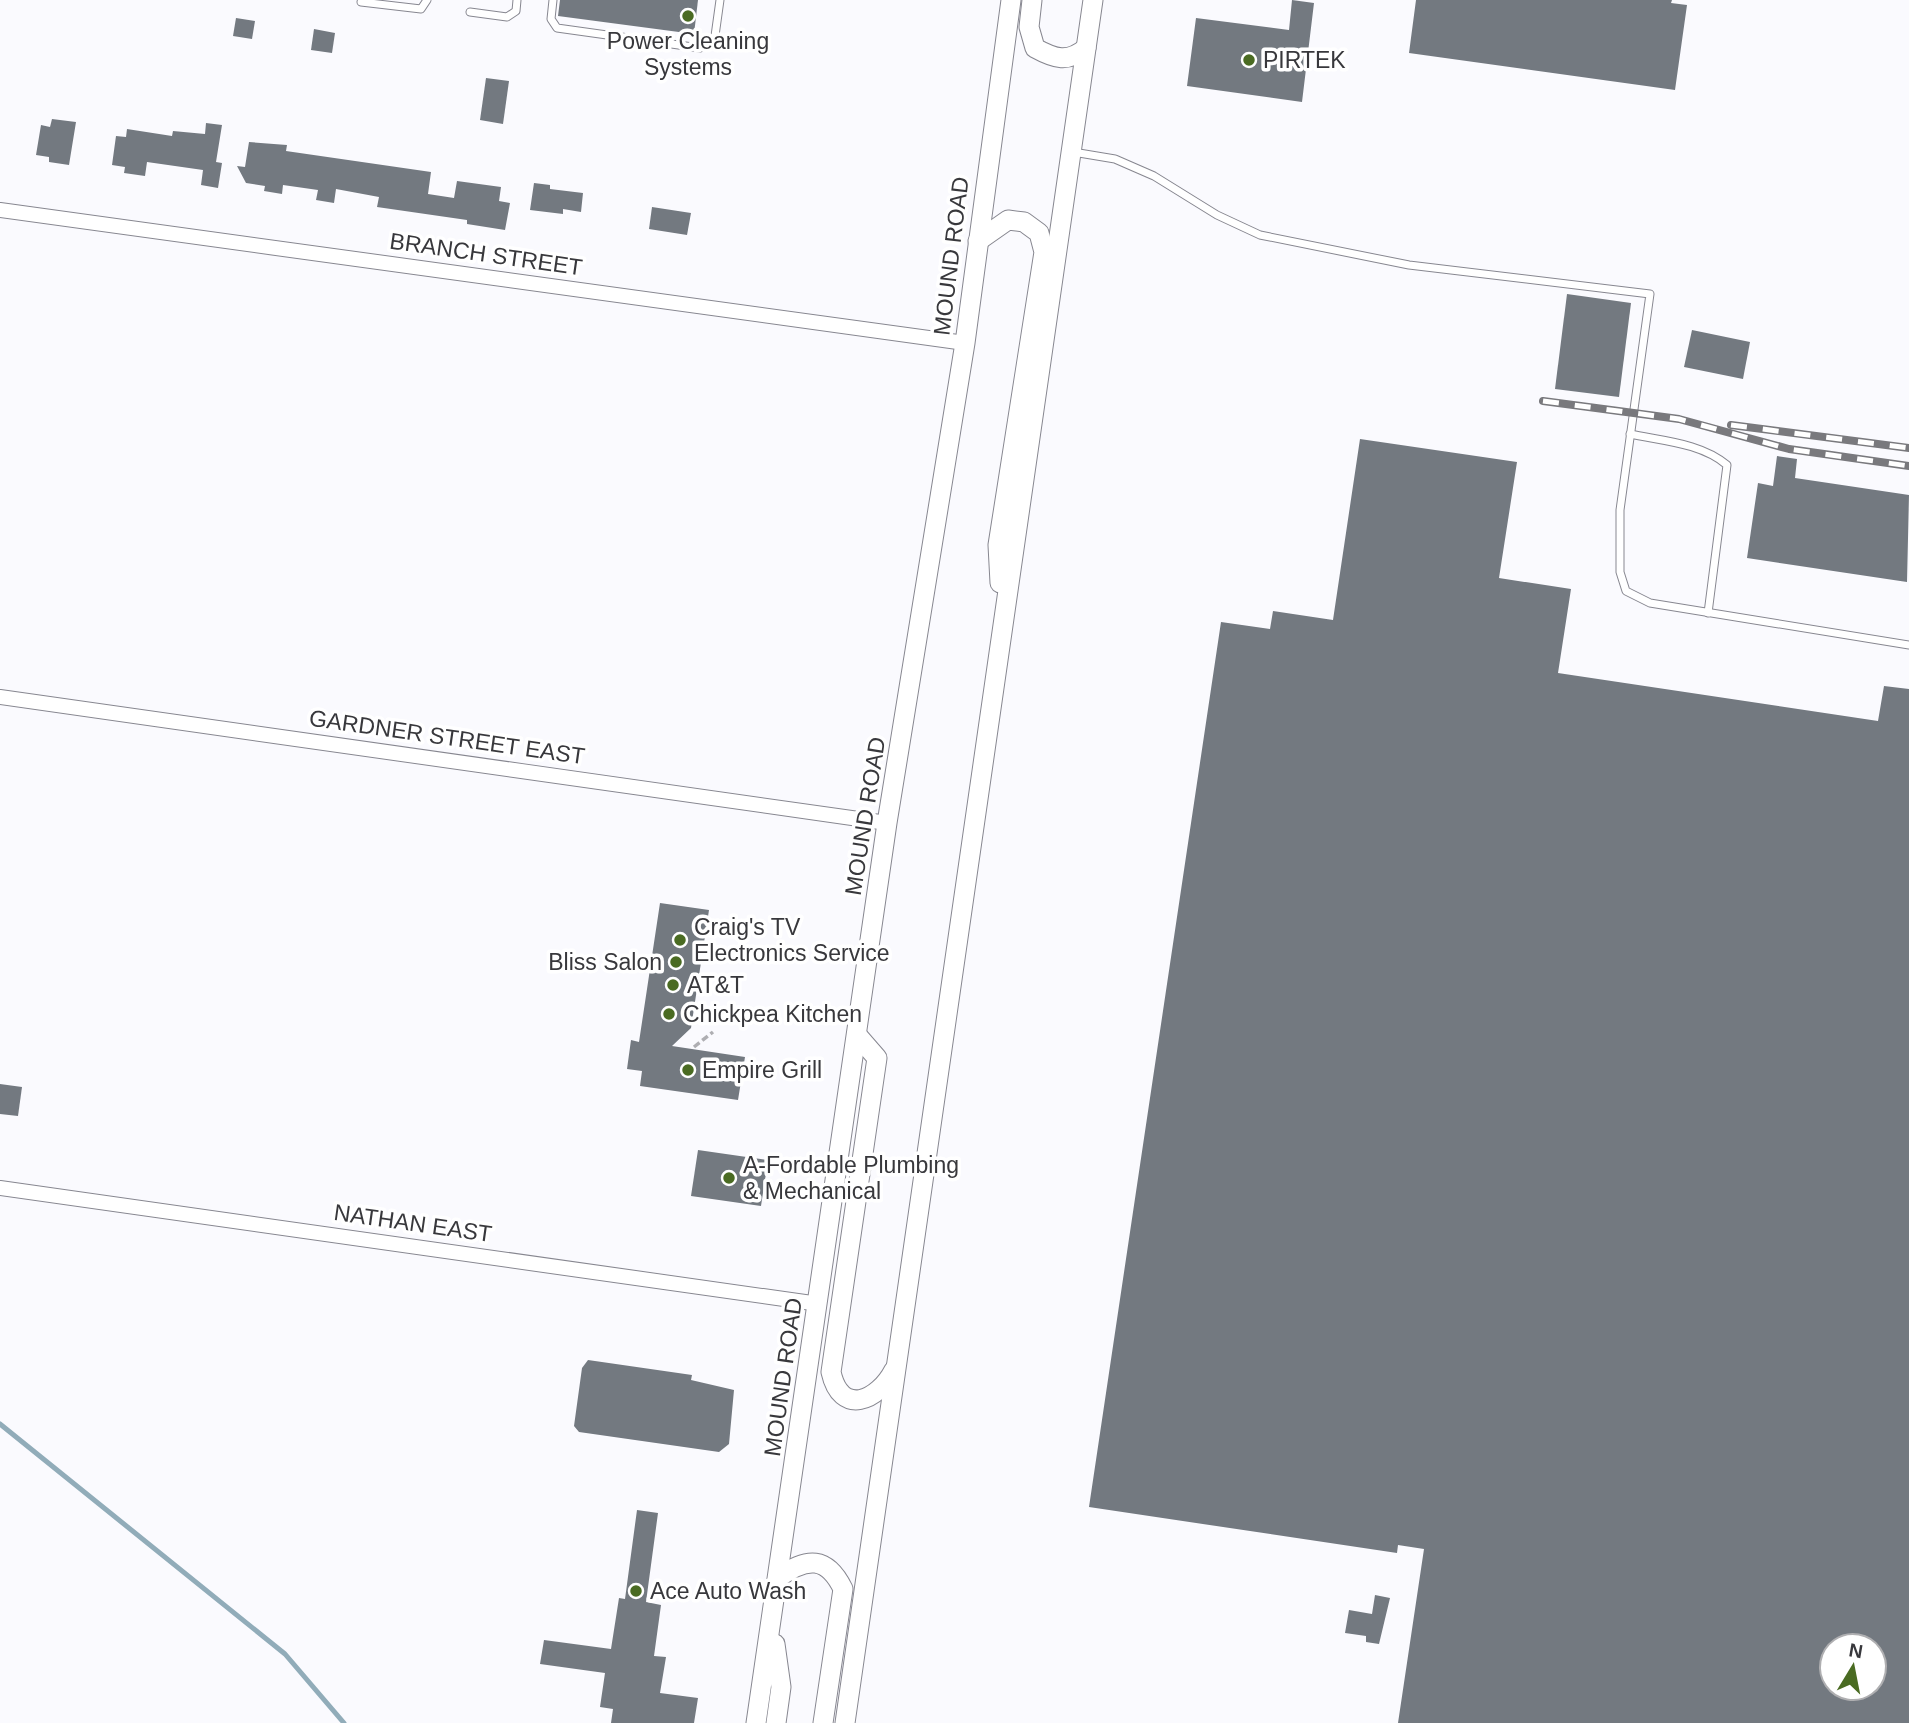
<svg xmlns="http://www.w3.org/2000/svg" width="1909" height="1723" font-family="Arial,sans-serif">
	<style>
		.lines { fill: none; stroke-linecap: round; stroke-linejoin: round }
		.stream { stroke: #91acb9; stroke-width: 5 }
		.building { fill: #737980; fill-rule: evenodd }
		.lane-casing { stroke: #878790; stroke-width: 9 }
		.street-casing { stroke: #878790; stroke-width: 16 }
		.secondary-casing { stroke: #878790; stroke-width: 21 }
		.path { stroke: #aeaeb2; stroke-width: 3.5; stroke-dasharray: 7 3.5; stroke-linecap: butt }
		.lane { stroke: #fff; stroke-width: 7 }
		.street { stroke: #fff; stroke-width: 14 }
		.secondary { stroke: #fff; stroke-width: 19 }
		.rail-casing { stroke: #79797d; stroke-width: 8 }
		.rail { stroke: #fff; stroke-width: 5; stroke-dasharray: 16; stroke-linecap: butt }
		.poi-dot { fill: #4a6b22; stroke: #fff; stroke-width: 2.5 }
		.labels { text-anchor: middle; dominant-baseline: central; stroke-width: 7; stroke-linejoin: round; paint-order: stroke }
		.poi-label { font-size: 23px; fill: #38383c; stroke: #fff; text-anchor: start }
		.street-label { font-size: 23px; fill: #38383c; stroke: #fff }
	</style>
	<rect width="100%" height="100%" fill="#fafafe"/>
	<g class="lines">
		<path class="stream" d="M0,1424L285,1654L344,1723"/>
	</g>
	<g class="building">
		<path d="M560,0H698L694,34L558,16Z"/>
		<path d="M1292,0L1314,3L1302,102L1187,86L1196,18L1289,30Z"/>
		<path d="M1416,0H1672L1671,3L1687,5L1675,90L1409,53Z"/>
		<path d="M236,18L255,21L252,39L233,36Z"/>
		<path d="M314,29L335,33L332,53L311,50Z"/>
		<path d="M486,78L509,81L503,124L480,120Z"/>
		<path d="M52,119L76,122L69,165L49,162V157L36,155L41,125L50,127Z"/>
		<path d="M206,123L222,125L216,162L222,163L218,188L201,185L203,170L147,162L145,176L124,173L125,167L112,165L116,136L126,137L127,129L172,136L173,131L205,134Z"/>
		<path d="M249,142L287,145L286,151L431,172L428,194L454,198L457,181L501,187L499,201L510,203L505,230L467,224V220L377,207L379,197L336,189L334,203L316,200L318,190L283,185L282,194L264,191L265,186L246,183L237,166L245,167Z"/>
		<path d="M534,183L550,185V189L583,193L581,212L563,209V214L530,210Z"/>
		<path d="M652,207L691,213L687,235L649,229Z"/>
		<path d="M1567,294L1631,303L1619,397L1555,389Z"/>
		<path d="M1692,330L1750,342L1743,379L1684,367Z"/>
		<path d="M1360,439L1517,462L1499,578L1571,589L1558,673L1878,721L1884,686L1909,689V1723H1398L1424,1549L1398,1545L1397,1553L1089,1507L1221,622L1270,629L1273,611L1333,620ZM1832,1646H1874V1688H1832Z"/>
		<path d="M1777,456L1797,459L1795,478L1909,495L1907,582L1747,558L1758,483L1773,486Z"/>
		<path d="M660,903L709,910L691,1028L672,1046L745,1057L738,1100L640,1086L642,1071L627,1069L631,1040L639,1042Z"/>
		<path d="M0,1084L22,1087L18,1116L0,1114Z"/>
		<path d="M698,1150L768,1160L761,1206L691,1196Z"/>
		<path d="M588,1360L692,1375L691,1380L734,1390L729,1444L719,1452L579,1432L574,1426L582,1368Z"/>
		<path d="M637,1510L658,1513L646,1602L661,1605L654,1656L666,1657L660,1693L698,1698L694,1723H611L613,1709L600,1707L605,1673L540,1664L544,1640L611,1649L619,1598L625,1599Z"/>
		<path d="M1375,1595L1390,1598L1379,1644L1366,1642V1636L1345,1633L1349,1610L1372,1614Z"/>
	</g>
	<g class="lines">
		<g class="lane-casing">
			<g id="lane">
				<path d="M553,0L551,19L557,28L700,48L714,43L720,0"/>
				<path d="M361,2L421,9L427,0"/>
				<path d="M470,12L507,17L516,11L517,0"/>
				<path d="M1073,152L1115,159L1154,176L1217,215L1260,235L1409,265L1650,294L1620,510V572L1626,591L1650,603L1909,645"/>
				<path d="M1630,434C1663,441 1701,443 1727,465L1708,613"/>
			</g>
		</g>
		<g class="street-casing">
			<g id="street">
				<path d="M0,210L965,343"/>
				<path d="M0,697L887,823"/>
				<path d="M0,1188L819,1304"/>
			</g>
		</g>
		<g class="secondary-casing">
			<g id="secondary">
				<path d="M1032,0L1029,27L1035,48C1055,59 1068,63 1086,48"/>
				<path d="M978,241L1008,220L1024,222L1039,233L1044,252L998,545L1000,583"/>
				<path d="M857,1035L877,1058L831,1372C841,1417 878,1401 894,1370"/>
				<path d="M779,1577C807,1557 827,1556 843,1589L823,1723"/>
				<path d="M775,1644L781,1687L776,1723"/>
				<path d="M756,1723L887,823L965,343L1011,0"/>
				<path d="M845,1723L1093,0"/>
			</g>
		</g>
		<path class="path" d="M694,1047L713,1032"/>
		<use href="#lane" class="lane"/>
		<use href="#street" class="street"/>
		<use href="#secondary" class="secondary"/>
		<g class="rail-casing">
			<g id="rail">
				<path d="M1543,401L1679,419L1789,449L1909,466"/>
				<path d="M1731,425L1909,448"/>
			</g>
		</g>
		<use href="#rail" class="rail"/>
	</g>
	<g class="poi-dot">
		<circle cx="688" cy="16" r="7"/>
		<circle cx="1249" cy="60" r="7"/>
		<circle cx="680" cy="940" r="7"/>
		<circle cx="676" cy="962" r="7"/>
		<circle cx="673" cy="985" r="7"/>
		<circle cx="669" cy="1014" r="7"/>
		<circle cx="688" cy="1070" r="7"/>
		<circle cx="729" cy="1178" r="7"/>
		<circle cx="636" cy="1591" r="7"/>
	</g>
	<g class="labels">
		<g class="poi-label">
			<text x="688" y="41" text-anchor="middle">Power Cleaning<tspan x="688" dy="26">Systems</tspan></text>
			<text x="1263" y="60">PIRTEK</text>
			<text x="694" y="927">Craig's TV<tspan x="694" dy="26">Electronics Service</tspan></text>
			<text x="662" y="962" text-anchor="end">Bliss Salon</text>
			<text x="687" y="985">AT&amp;T</text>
			<text x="683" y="1014">Chickpea Kitchen</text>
			<text x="702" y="1070">Empire Grill</text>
			<text x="743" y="1165">A-Fordable Plumbing<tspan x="743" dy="26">&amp; Mechanical</tspan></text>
			<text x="650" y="1591">Ace Auto Wash</text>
		</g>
		<g class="street-label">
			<text transform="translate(486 254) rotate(8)">BRANCH STREET</text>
			<text transform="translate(951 256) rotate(-83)">MOUND ROAD</text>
			<text transform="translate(447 737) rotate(8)">GARDNER STREET EAST</text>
			<text transform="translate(865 816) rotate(-81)">MOUND ROAD</text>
			<text transform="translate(413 1223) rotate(8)">NATHAN EAST</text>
			<text transform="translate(783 1377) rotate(-82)">MOUND ROAD</text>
		</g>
	</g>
	<g transform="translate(1853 1667) rotate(10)"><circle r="33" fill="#ffffff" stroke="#afafb1" stroke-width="2"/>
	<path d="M0-5L12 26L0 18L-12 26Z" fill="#4a6b22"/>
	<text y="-10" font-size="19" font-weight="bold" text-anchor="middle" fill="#38383c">N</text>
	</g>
</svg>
